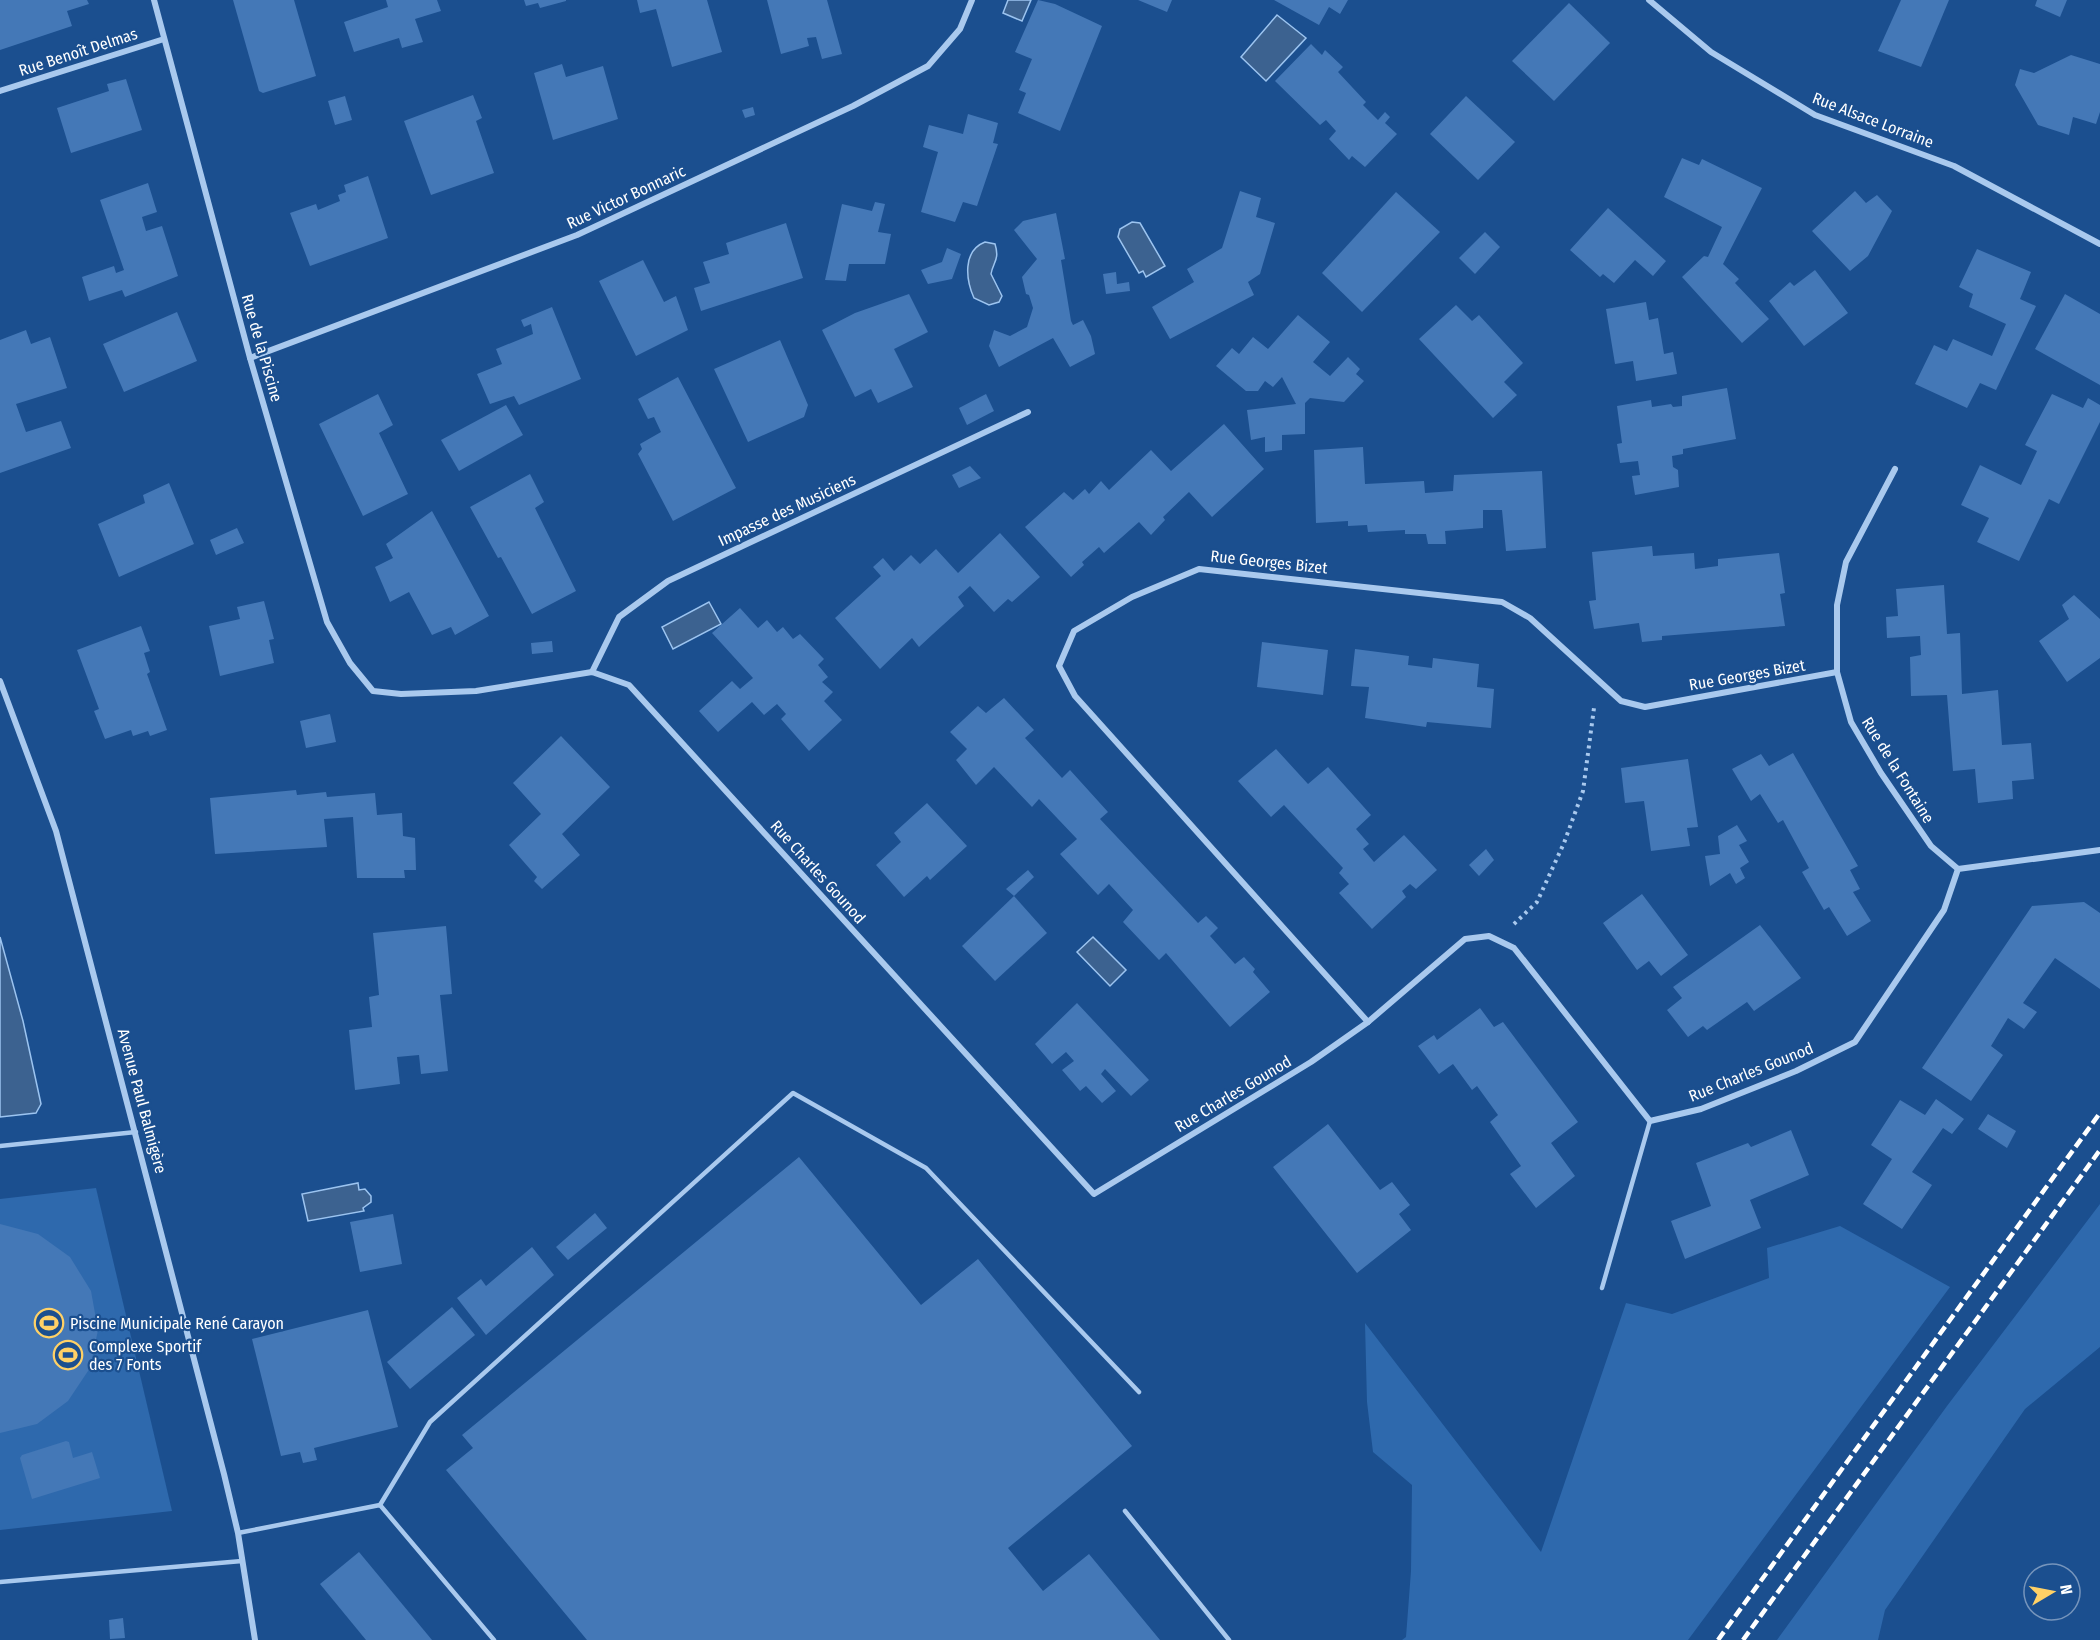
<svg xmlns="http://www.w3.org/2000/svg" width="2100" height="1640" font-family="'Fira Sans Condensed',sans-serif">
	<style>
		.green { fill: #2e69ad }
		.water { fill: #3c6290; stroke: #9cc4f0; stroke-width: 1.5 }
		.building { fill: #4478b7 }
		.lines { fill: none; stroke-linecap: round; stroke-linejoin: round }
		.path { stroke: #a9c9ee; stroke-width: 4; stroke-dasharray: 3 4.5; stroke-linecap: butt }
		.service { stroke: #a9c9ee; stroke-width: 4.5 }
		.minor { stroke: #a9c9ee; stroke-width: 6 }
		.rail { stroke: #fff; stroke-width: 4.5; stroke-dasharray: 10 4.5; stroke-linecap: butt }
		.labels { text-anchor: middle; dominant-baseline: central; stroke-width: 4.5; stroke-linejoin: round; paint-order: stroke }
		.street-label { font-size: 16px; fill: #fff; stroke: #1b4f8f }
		.poi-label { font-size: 16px; fill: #fff; stroke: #1b4f8f; text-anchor: start }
	</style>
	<rect width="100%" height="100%" fill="#1b4f8f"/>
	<g class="green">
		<path d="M96,1188L172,1511L0,1530V1199Z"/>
		<path d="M2100,1204V1347L2025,1409L1885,1610L1878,1640H1777L1947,1406Z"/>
		<path d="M1840,1226L1950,1287L1688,1640H1402L1406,1637L1411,1571L1412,1485L1373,1452L1367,1402L1365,1323L1541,1552L1626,1303L1672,1314L1769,1278L1767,1248Z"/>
	</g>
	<g class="water">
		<path d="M1008,0H1031L1022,21L1003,13Z"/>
		<path d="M1277,15L1306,38L1266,81L1241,57Z"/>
		<path d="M1132,222L1140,223L1165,266L1146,277L1143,271L1139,273L1118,237L1120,229Z"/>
		<path d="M985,242L995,244C1000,260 993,262 991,274L1002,296L999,302L989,305L974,298C966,280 962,251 985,242Z"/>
		<path d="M709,602L721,624L673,649L662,627Z"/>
		<path d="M0,937L23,1021L41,1104L36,1113L0,1117Z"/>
		<path d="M1093,937L1126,970L1110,986L1077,952Z"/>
		<path d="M358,1183L359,1190L365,1189L371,1196V1202L363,1208L364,1211L308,1221L302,1194Z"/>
	</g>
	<g class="building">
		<path d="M0,0H87L89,4L67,11L72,26L0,50Z"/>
		<path d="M233,0H294L316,76L263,93L259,91Z"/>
		<path d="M386,0H437L441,11L415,19L423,42L402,48L399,38L354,52L344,22L388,7Z"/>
		<path d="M524,0H566V1L540,8L538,3L526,6Z"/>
		<path d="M637,0H707L722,52L672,67L656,9L640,13Z"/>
		<path d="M767,0H827L842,54L822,59L816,37L807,38L809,46L781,54Z"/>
		<path d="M1038,0L1055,4L1102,26L1060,131L1018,113L1026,93L1019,90L1032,59L1015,52Z"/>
		<path d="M1138,0H1172L1167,12Z"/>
		<path d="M1274,0H1348L1340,14L1329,7L1319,25Z"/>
		<path d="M1901,0H1949L1921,67L1878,51Z"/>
		<path d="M2037,0H2067L2060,17L2035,6Z"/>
		<path d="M1569,3L1610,43L1554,101L1512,61Z"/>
		<path d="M1311,44L1322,55L1325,50L1343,67L1338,72L1366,102L1363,105L1378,120L1385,112L1390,117L1385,123L1397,134L1365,167L1352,156L1349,160L1329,139L1336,131L1326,120L1320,125L1275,81Z"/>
		<path d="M2071,55L2100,64V112L2096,124L2073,117L2069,135L2038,125L2015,85L2020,69L2034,73Z"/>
		<path d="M562,64L566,77L603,66L618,119L553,140L534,73Z"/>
		<path d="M126,79L142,130L71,153L57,108L109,91L107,84Z"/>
		<path d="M473,95L482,118L476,121L494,173L431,195L404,121Z"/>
		<path d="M345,96L352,120L335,125L328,101Z"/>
		<path d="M1466,96L1515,142L1478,180L1430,134Z"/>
		<path d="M753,107L755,115L745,118L742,110Z"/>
		<path d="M968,114L998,123L993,143L998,144L977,206L963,202L955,222L921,212L938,152L923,147L929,125L963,134Z"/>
		<path d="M1682,158L1699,165L1702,159L1762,188L1723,264L1739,279L1735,283L1769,319L1742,343L1682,277L1704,256L1708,257L1722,227L1664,197Z"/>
		<path d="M368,176L388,238L310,266L290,213L316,204L318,210L340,201L338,195L346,192L344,185Z"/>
		<path d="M148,183L157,212L142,217L146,231L162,226L178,276L125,297L122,290L89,301L82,277L114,266L116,273L124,270L100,200Z"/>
		<path d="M1240,191L1261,198L1256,217L1275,223L1260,274L1248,282L1254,295L1170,339L1152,307L1194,282L1187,269L1222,248Z"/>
		<path d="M1855,191L1866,203L1877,195L1892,211L1868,256L1850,271L1812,231Z"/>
		<path d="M1396,192L1440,232L1362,312L1322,273Z"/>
		<path d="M875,202L885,204L878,232L891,234L885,264H849L846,281L825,280L842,204L872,211Z"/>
		<path d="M1608,208L1666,261L1653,276L1635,260L1614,283L1603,274L1600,277L1570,250Z"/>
		<path d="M1056,213L1065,259L1061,260L1071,321L1073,325L1083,320L1091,336L1095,354L1070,367L1053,338L999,367L989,346L994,330L1010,336L1027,327L1033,308L1029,295L1026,294L1022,277L1037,259L1014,230L1023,221Z"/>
		<path d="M786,223L803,278L701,311L694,288L710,283L703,262L729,254L726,243Z"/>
		<path d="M1485,232L1500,247L1475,274L1459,258Z"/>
		<path d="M947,248L961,254L952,279L928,284L921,270L942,262Z"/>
		<path d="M1977,249L2031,272L2020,299L2036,306L1996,390L1980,383L1967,408L1915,384L1934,345L1947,351L1953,339L1992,356L2006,324L1969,307L1973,294L1959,287Z"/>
		<path d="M643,260L664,302L676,296L688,330L636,356L599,281Z"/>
		<path d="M1815,270L1848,313L1804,346L1769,301L1790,282L1794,286Z"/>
		<path d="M1116,272L1117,284L1129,282L1130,291L1106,294L1103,274Z"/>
		<path d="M909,294L928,332L894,349L913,387L878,403L871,389L855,397L822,330L855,313Z"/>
		<path d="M2065,294L2100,314V385L2035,349Z"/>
		<path d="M1646,302L1649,320L1658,318L1664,354L1673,352L1677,374L1636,381L1633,361L1615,364L1606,309Z"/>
		<path d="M1456,305L1472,321L1479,315L1523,363L1504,382L1517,395L1493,418L1419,339Z"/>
		<path d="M552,307L581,379L519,405L514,396L490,404L477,374L502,364L496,349L533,334L531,324L524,327L521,320Z"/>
		<path d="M177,312L197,361L124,392L103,344Z"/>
		<path d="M1298,315L1330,342L1313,362L1330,376L1348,357L1360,369L1356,374L1364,381L1344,402L1310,398L1305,403V434L1282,435V450L1265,452V437L1251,440L1247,410L1296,404L1282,377L1273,387L1265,381L1258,391H1246L1216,366L1232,348L1239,354L1253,337L1268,349Z"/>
		<path d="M26,330L31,344L50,337L67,388L16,404L26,432L61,421L71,448L0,473V340Z"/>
		<path d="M780,340L808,405L804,417L748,442L714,369Z"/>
		<path d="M678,377L736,488L673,521L638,454L642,449L640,444L661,432L654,417L648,419L638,399Z"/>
		<path d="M1727,388L1736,439L1683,449V454L1672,456L1673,467L1678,470L1679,487L1635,495L1632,476L1640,475L1638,461L1620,463L1617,444L1622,443L1617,406L1651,400L1652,407L1671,404L1673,407L1682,406V396Z"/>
		<path d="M378,394L393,425L379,433L408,494L363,516L319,424Z"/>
		<path d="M986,394L994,411L967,425L959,408Z"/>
		<path d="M2052,394L2083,408L2088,398L2100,405V422L2059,504L2049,499L2019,561L1977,542L1989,518L1961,505L1980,465L2021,485L2037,451L2025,445Z"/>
		<path d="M506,405L523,435L459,471L441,440Z"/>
		<path d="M1224,424L1264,469L1212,517L1189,492L1163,517L1165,520L1151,535L1139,522L1104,553L1099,547L1082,562L1084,565L1071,577L1025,527L1064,492L1073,500L1085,489L1089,494L1101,481L1109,490L1151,450L1171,471Z"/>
		<path d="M1363,447L1365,484L1424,481L1425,493L1453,491L1454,475L1542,471L1546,548L1506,551L1502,510H1483V528L1445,531L1446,544H1428L1426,534H1405V530L1368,532L1367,525L1348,526V521L1316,523L1314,450Z"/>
		<path d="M970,466L981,478L959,488L952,475Z"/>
		<path d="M530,474L544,502L535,508L576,591L532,614L501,557L498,558L470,507Z"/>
		<path d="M169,483L194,544L119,577L98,524L145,503L143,495Z"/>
		<path d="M432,511L489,616L455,635L451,627L432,635L409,592L390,602L375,567L393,558L386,544Z"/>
		<path d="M237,528L244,543L216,555L210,540Z"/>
		<path d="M1000,533L1040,577L1012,602L1008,599L994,612L970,586L958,597L964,606L933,634L919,647L912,638L880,669L835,618L881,576L873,567L883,558L894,571L911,555L920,564L936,549L958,573Z"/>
		<path d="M1652,546L1653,556L1694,553L1695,569L1718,566V559L1779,553L1785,593L1780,594L1785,626L1662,636V640L1642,642L1639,623L1594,629L1589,601L1596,600L1592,552Z"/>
		<path d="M1944,585L1947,634L1960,633L1962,694L1998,690L2002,745L2031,743L2034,779L2012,781L2013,799L1978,803L1975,769L1953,771L1947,695L1911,696L1910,657L1921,655L1920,636L1887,638L1886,617L1898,616L1896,589Z"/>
		<path d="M2074,595L2100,619V658L2067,682L2039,641L2069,619L2062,605Z"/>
		<path d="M264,601L274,639L269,640L274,663L220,676L209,626L240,619L237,607Z"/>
		<path d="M740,608L758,628L767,620L777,632L783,627L793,639L800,634L824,659L818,665L828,677L822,682L833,692L824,701L842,720L809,751L781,719L786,714L777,704L764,715L752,702L718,732L699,711L732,681L740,689L753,678L712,633Z"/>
		<path d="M141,626L150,651L144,653L150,672L147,674L167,730L150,736L148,731L133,736L131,730L105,739L94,711L99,709L77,650Z"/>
		<path d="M552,641L553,652L532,654L531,643Z"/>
		<path d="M1262,642L1328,650L1323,695L1257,687Z"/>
		<path d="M1355,649L1409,656L1408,665L1432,668L1433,658L1479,664L1477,687L1494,689L1491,728L1427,722L1426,727L1365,718L1369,687L1351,686Z"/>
		<path d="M1004,698L1034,730L1025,738L1062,778L1070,770L1108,812L1100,819L1198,923L1206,916L1218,928L1210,936L1235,964L1244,957L1255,969L1253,972L1270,992L1230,1027L1166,953L1159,960L1123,922L1133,910L1109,884L1098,895L1060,854L1077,839L1039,799L1032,807L994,767L976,785L956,760L967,749L950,732L978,706L986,713Z"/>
		<path d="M330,714L336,742L306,748L300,721Z"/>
		<path d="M561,736L610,787L562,834L580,855L542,889L534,881L537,877L509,845L541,814L513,783Z"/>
		<path d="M1276,749L1308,784L1328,767L1371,815L1356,829L1369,844L1363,849L1374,862L1404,835L1437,870L1416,889L1410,884L1402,891L1406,897L1372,929L1339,893L1349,884L1339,873L1343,868L1284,805L1271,817L1238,781Z"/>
		<path d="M1793,753L1858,866L1850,870L1860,889L1853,892L1871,921L1847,936L1829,907L1824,910L1802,872L1809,868L1783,820L1778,823L1760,794L1751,801L1732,769L1761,754L1769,766Z"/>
		<path d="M1688,759L1698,827L1687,828L1690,846L1651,851L1644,801L1625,803L1621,768Z"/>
		<path d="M296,790L297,795L326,792L327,797L375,793L377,815L402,813L403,836L415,838L416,870H404L405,878H357L353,817L324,819L327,847L215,854L210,798Z"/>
		<path d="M927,803L967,846L930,880L927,876L904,897L876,865L901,842L894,833Z"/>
		<path d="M1737,825L1747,841L1739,845L1749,862L1740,868L1745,878L1736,884L1730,873L1710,886L1705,856L1720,854L1718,836Z"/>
		<path d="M1486,849L1494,860L1479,876L1469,865Z"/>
		<path d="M1028,870L1034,877L1014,896L1006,889Z"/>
		<path d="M1642,894L1688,955L1661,976L1649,961L1637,970L1603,923Z"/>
		<path d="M1014,896L1047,933L995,981L962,946Z"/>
		<path d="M2084,902L2100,913V989L2055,958L2023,1003L2037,1012L2024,1029L2008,1018L1991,1046L2003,1055L1971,1101L1922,1068L2032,906Z"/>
		<path d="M1760,925L1801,978L1754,1011L1747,1002L1707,1030L1703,1026L1688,1037L1667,1010L1682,998L1673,987Z"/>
		<path d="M446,926L452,994L440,995L448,1071L421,1074L419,1055L397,1057L400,1084L355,1090L349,1030L372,1027L369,997L379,995L373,933Z"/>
		<path d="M1077,1003L1149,1080L1131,1096L1105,1069L1101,1074L1116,1091L1102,1103L1086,1086L1080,1091L1062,1070L1074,1061L1066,1052L1052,1064L1035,1044Z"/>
		<path d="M1480,1008L1494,1027L1503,1022L1578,1122L1551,1143L1575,1176L1536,1208L1510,1174L1521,1166L1490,1122L1498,1115L1477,1086L1472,1090L1453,1064L1439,1074L1418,1046L1434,1035L1437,1040Z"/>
		<path d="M1936,1099L1964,1119L1952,1134L1943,1128L1912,1172L1932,1185L1902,1229L1863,1204L1892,1159L1871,1145L1900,1100L1925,1115Z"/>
		<path d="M1988,1114L2016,1131L2007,1148L1978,1129Z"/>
		<path d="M1328,1124L1380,1190L1392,1182L1410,1205L1399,1214L1411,1230L1357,1273L1273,1167Z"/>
		<path d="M1791,1130L1809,1175L1750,1200L1761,1228L1685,1259L1671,1221L1711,1206L1696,1163L1748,1143L1751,1147Z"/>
		<path d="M799,1157L921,1305L978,1259L1132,1446L1008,1548L1043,1591L1089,1554L1160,1640H587L446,1470L473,1448L462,1435Z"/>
		<path d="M595,1213L607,1228L568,1260L556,1247Z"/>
		<path d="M393,1214L402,1264L360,1272L350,1222Z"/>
		<path d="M0,1224L38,1234L70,1257L91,1291L98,1330L90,1368L68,1401L37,1424L0,1433Z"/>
		<path d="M532,1247L554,1275L486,1335L457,1298L481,1279L486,1286Z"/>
		<path d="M452,1307L475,1335L410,1389L387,1362Z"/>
		<path d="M368,1310L398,1427L314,1448L317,1460L303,1463L300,1452L281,1456L252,1339Z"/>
		<path d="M66,1441L69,1442L73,1458L92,1452L100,1478L32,1499L20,1458L22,1455Z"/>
		<path d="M359,1552L432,1640H366L320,1584Z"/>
		<path d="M123,1618L125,1638L110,1639L109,1620Z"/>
	</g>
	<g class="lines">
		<path class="path" d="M1514,924L1537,902L1564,843L1583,791L1594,708"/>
		<g class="service">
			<path d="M0,1146L136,1132"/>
			<path d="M1602,1288L1650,1121"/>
			<path d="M380,1505L430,1422L793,1093L926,1168L1139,1392"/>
			<path d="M1125,1511L1229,1640"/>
			<path d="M238,1533L380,1505L494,1640"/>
			<path d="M0,1582L242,1561"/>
		</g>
		<g class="minor">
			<path d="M154,0L250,358L327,622L350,663L373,691L401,694L476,691L592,672L629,685L1094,1194L1311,1062L1368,1022L1465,939L1489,936L1514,948L1650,1121L1701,1109L1796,1071L1855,1042L1944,910L1958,869L2100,850"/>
			<path d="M1649,0L1711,52L1815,115L1954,166L2100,244"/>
			<path d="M0,91L164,39"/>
			<path d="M250,358L577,235L853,106L928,66L960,29L972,0"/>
			<path d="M1895,469L1846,562L1837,605V672L1851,722L1881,773L1931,846L1958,869"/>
			<path d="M592,672L619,617L668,581L1028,412"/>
			<path d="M0,681L56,831L224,1474L238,1533L255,1640"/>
			<path d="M1368,1022L1075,696L1059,666L1074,631L1132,597L1199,569L1502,602L1530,618L1621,701L1645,707L1837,672"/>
		</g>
		<g class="rail">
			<path d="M1718,1640L2100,1113"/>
			<path d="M1743,1640L2100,1150"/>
		</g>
	</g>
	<defs>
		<g id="stadium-ring" transform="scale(1.5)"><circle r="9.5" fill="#1b4f8f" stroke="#ffd166" stroke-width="1.5"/><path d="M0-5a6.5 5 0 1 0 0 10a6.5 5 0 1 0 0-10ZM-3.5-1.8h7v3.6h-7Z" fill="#ffd166"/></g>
	</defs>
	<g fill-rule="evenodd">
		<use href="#stadium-ring" x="49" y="1323"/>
		<use href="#stadium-ring" x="68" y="1355"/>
	</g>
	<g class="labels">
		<g class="street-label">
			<text transform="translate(78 52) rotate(-18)">Rue Benoît Delmas</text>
			<text transform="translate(1873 120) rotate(21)">Rue Alsace Lorraine</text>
			<text transform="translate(626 197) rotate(-25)">Rue Victor Bonnaric</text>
			<text transform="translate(262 348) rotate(74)">Rue de la Piscine</text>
			<text transform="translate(787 510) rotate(-25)">Impasse des Musiciens</text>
			<text transform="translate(1269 562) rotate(6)">Rue Georges Bizet</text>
			<text transform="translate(1747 675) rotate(-10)">Rue Georges Bizet</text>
			<text transform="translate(1898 770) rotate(58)">Rue de la Fontaine</text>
			<text transform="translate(818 872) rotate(48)">Rue Charles Gounod</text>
			<text transform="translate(1751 1072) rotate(-22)">Rue Charles Gounod</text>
			<text transform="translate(1233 1094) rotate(-31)">Rue Charles Gounod</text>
			<text transform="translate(142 1101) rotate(75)">Avenue Paul Balmigère</text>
		</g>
		<g class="poi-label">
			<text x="70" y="1323">Piscine Municipale René Carayon</text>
			<text x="89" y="1346">Complexe Sportif<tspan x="89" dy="18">des 7 Fonts</tspan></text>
		</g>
	</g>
	<g transform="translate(2052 1592) rotate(80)"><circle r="28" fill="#1b4f8f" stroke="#7695bc" stroke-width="1.5"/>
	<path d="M0-4.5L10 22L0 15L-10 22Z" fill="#ffd166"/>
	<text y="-9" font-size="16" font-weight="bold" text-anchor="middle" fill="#ffffff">N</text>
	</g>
</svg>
